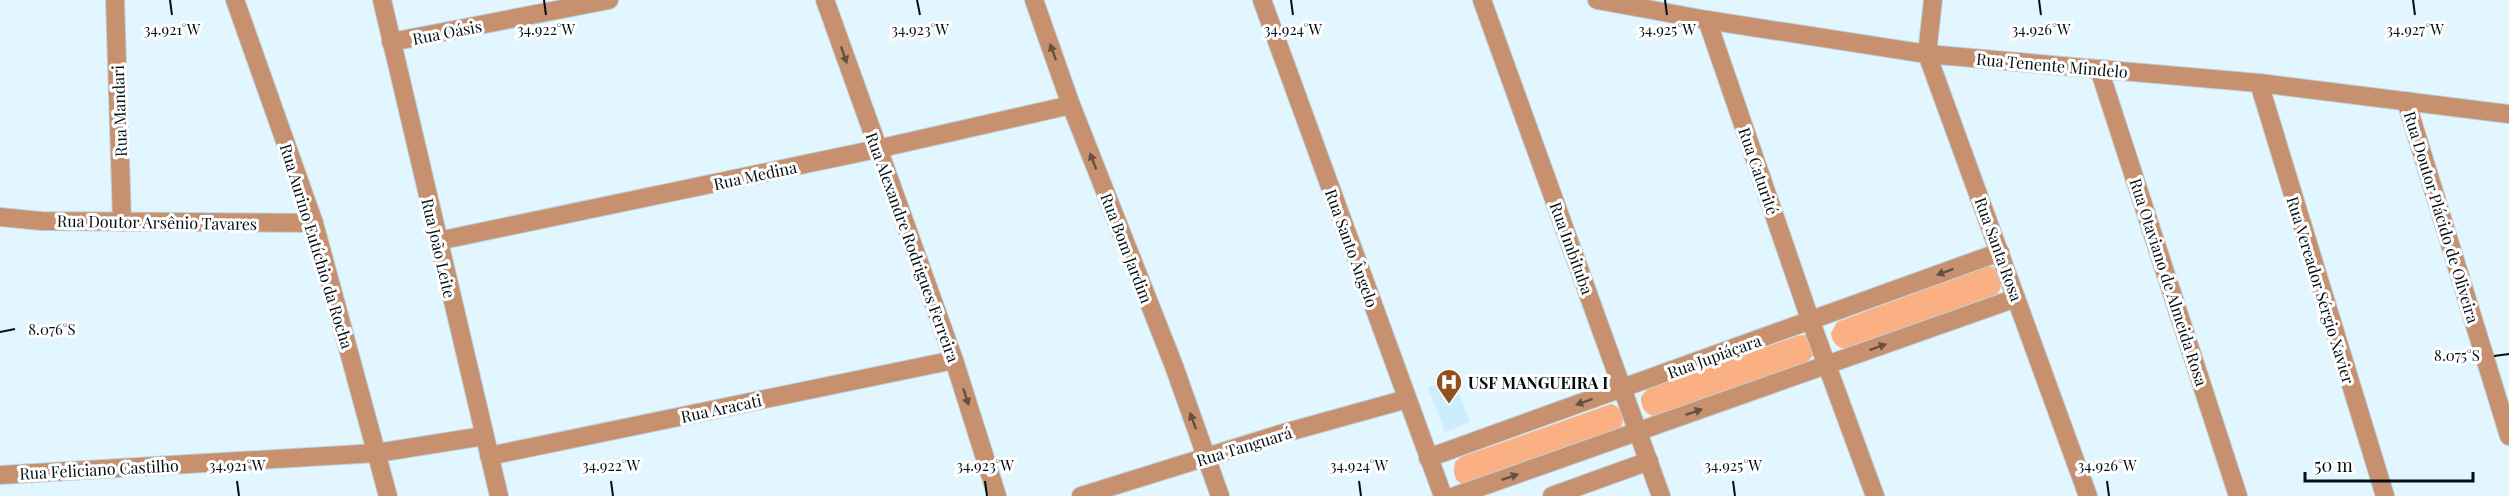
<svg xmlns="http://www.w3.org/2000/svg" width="2509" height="496" font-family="'Playfair Display',serif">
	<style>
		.built { fill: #ccedfc }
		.green { fill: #fab082 }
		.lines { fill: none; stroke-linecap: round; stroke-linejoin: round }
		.minor-casing { stroke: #bed1d9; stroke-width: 20 }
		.minor { stroke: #c79170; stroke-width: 18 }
		.oneway { fill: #665042 }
		.ticks { fill: none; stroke: #040e13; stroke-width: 2 }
		.labels { text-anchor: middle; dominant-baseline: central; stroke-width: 6; stroke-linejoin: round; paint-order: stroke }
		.street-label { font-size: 16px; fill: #040e13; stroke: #fff }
		.poi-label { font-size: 16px; font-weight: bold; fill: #040e13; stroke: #fff; text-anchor: start }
		.ticks-label { font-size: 15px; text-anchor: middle; fill: #040e13; stroke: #fff; stroke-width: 6; stroke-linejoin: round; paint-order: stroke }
	</style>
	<rect width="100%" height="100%" fill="#e2f6ff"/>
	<path class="built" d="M1454,380L1470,422L1445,432L1428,387Z"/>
	<g class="green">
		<path d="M1988,266L1993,267C2000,276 2005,287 1996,295L1848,349C1838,349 1832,343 1831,333L1837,322Z"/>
		<path d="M1804,335L1808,337L1814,354L1806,364L1658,417C1646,415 1641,410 1641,397L1648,388L1797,336Z"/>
		<path d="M1611,404C1623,408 1626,418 1620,429L1464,485C1453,481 1453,472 1455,462L1461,457Z"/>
	</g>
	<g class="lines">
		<g class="minor-casing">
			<g id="minor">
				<path d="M115,0L122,222"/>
				<path d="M235,0L314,223L388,496"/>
				<path d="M382,0L499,496"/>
				<path d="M825,0L954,360L997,496"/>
				<path d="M1034,0L1071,105L1174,366L1220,496"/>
				<path d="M1262,0L1443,496"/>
				<path d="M1482,0L1661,496"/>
				<path d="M1597,0L1707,20L1927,54L2259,83L2509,114"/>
				<path d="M1933,0L1927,54L2088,496"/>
				<path d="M1707,20L1811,322L1875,496"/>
				<path d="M391,42L609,0"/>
				<path d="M2099,69L2238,496"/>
				<path d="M2259,83L2385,496"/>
				<path d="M2406,101L2509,436"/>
				<path d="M0,217L41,221L314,223"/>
				<path d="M438,241L877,149L1071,105"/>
				<path d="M489,456L954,360"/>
				<path d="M1428,458L2000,252"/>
				<path d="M0,475L377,453L484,436"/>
				<path d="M1081,496L1277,435L1407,399"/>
				<path d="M1455,496L2016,298"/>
				<path d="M1552,496L1649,461"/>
			</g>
		</g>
		<use href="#minor" class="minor"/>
	</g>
	<defs><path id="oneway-solid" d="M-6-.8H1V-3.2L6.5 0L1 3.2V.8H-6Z" transform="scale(1.5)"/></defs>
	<g class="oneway">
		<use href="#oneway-solid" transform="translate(1053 52) rotate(-110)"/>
		<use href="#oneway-solid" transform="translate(844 55) rotate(71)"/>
		<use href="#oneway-solid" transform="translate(1093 161) rotate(-111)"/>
		<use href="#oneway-solid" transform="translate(1945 272) rotate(160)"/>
		<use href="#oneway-solid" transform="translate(1878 347) rotate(-20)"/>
		<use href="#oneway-solid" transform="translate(966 397) rotate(72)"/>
		<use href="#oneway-solid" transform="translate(1584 402) rotate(160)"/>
		<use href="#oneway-solid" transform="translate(1694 412) rotate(-19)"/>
		<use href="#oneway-solid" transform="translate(1193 421) rotate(-110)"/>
		<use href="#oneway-solid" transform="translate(1510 477) rotate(-19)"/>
	</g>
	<path class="ticks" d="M170,0L172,15M544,0L546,15M917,0L920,15M1291,0L1293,15M1665,0L1667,15M2039,0L2041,15M2413,0L2415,15M0,332L15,329M2494,356L2509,354M237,481L239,496M611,481L613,496M985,481L987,496M1359,481L1361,496M1733,481L1735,496M2107,481L2109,496"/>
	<defs>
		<g id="hospital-pin" transform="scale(1.35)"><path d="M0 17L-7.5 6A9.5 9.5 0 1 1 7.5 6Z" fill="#924f1f" stroke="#fff"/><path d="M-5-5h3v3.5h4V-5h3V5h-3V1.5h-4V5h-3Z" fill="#fff"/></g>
	</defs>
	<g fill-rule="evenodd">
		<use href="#hospital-pin" x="1449" y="382"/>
	</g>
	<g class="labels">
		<g class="street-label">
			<text transform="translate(447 32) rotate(-11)">Rua Oásis</text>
			<text transform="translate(2052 65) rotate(5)">Rua Tenente Mindelo</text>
			<text transform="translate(119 111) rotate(-92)">Rua Mandari</text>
			<text transform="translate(1759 171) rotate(71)">Rua Caturité</text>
			<text transform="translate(755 175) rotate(-12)">Rua Medina</text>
			<text transform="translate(2442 217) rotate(73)">Rua Doutor Plácido de Oliveira</text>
			<text transform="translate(157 222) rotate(1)">Rua Doutor Arsênio Tavares</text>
			<text transform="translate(317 246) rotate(73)">Rua Aurino Eutíchio da Rocha</text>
			<text transform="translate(913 247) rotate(70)">Rua Alexandre Rodrigues Ferreira</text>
			<text transform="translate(439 248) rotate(77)">Rua João Leite</text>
			<text transform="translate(1127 248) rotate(69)">Rua Bom Jardim</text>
			<text transform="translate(1352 248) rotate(70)">Rua Santo Ângelo</text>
			<text transform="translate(1572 248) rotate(70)">Rua Imbituba</text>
			<text transform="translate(1999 249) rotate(70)">Rua Santa Rosa</text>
			<text transform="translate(2169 282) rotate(72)">Rua Otaviano de Almeida Rosa</text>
			<text transform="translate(2321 290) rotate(73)">Rua Vereador Sérgio Xavier</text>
			<text transform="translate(1714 356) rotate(-20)">Rua Jupiáçara</text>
			<text transform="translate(721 408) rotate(-12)">Rua Aracati</text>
			<text transform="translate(1244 446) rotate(-17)">Rua Tanguará</text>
			<text transform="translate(99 469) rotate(-3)">Rua Feliciano Castilho</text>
		</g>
		<g class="poi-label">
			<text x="1468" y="382">USF MANGUEIRA I</text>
		</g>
	</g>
	<g class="ticks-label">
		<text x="172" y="35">34.921°W</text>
		<text x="546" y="35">34.922°W</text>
		<text x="920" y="35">34.923°W</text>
		<text x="1293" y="35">34.924°W</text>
		<text x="1667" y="35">34.925°W</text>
		<text x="2041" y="35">34.926°W</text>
		<text x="2415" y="35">34.927°W</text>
		<text x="52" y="335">8.076°S</text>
		<text x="2457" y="361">8.075°S</text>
		<text x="237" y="471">34.921°W</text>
		<text x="611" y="471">34.922°W</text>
		<text x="985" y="471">34.923°W</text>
		<text x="1359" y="471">34.924°W</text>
		<text x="1733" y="471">34.925°W</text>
		<text x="2107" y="471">34.926°W</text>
	</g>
	<path d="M2305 472v9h168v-9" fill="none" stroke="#040e13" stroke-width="3"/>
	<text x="2314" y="472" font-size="18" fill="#040e13" stroke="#ffffff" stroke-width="4.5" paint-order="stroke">50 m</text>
</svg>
